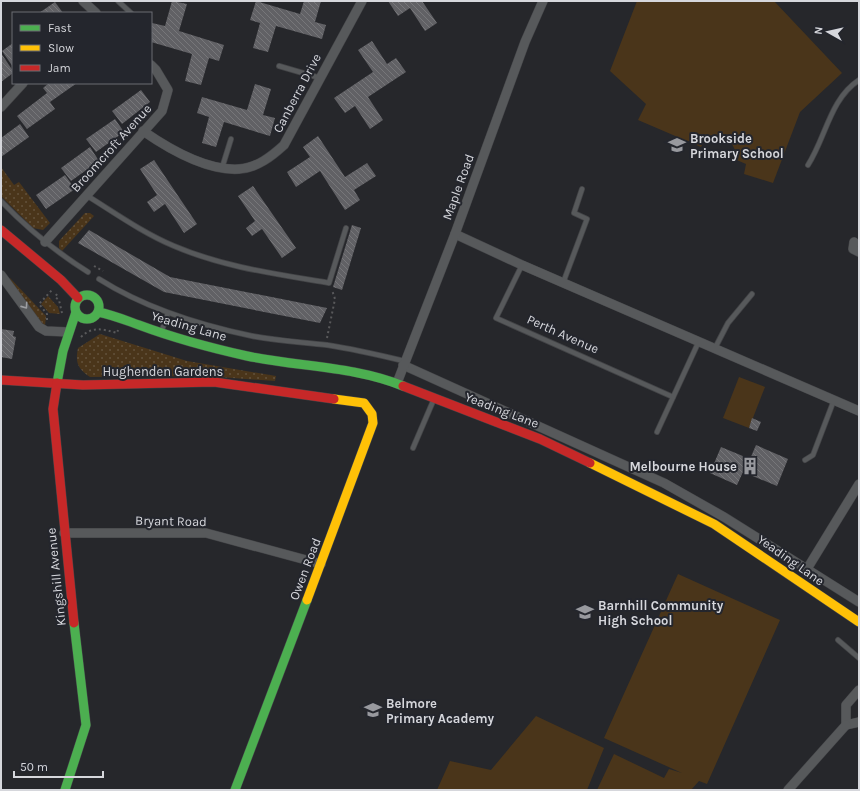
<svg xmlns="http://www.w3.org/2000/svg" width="860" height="791" font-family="Karla,sans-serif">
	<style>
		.grass { fill: url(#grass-dots) }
		.park { fill: #4a351a }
		.building { fill: url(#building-back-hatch) }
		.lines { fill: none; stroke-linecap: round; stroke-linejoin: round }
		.lane-casing { stroke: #434447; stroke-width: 6 }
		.street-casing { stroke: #434447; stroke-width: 10 }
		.fast-casing { stroke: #434447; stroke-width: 10 }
		.slow-casing { stroke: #434447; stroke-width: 10 }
		.jam-casing { stroke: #434447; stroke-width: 10 }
		.path { stroke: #59595b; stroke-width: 2; stroke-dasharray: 2 3; stroke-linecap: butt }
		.lane { stroke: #57595b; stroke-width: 4.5 }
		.street { stroke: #57595b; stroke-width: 9 }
		.fast { stroke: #4caf50; stroke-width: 9 }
		.slow { stroke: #ffc107; stroke-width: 9 }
		.jam { stroke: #c62828; stroke-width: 9 }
		.oneway { stroke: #9d9ea2 }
		.labels { text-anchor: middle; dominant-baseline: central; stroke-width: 4; stroke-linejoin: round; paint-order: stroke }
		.street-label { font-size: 13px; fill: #d6d7dc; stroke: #24262d }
		.poi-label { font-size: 13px; font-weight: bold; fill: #d6d7dc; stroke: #24262d; text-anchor: start }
	</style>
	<defs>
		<pattern id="grass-dots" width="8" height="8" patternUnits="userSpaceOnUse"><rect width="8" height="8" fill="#4a351a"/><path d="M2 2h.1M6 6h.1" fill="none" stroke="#63523b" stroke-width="1.8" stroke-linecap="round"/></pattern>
		<pattern id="building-back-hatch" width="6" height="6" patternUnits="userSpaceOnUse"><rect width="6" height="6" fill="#616165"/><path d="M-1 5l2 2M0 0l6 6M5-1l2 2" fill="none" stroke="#77777a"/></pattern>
	</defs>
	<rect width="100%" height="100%" fill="#26272b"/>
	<g class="grass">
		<path d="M1,167L14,185L19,182L50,223L43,230L33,228L1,196Z"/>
		<path d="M85,213H90L94,216L62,251L59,248V241Z"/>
		<path d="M10,278L46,316L45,326L5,283Z"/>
		<path d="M48,296L58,307L60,314L49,313L41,304Z"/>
		<path d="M100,334L187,361L276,376L275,381L205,376L90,377C78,369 75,363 78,348Z"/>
	</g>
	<g class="park">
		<path d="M637,1H774L842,73L800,112L773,183L744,174L746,164L732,158L735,150L732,144L713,136L706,138L701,147L638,120L646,104L610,71Z"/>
		<path d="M739,377L765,387L749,428L723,418Z"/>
		<path d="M678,574L780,620L707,784L699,781L691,790H597L614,754L664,778L669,769L682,773L604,738Z"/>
		<path d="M536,716L604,748L587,790H437L450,761L491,770Z"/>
	</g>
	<g class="building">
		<path d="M172,1L187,4L179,31L224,45L219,61L209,58L201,85L185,81L192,54L151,42L152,23L165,26Z"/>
		<path d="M256,1L300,14L304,1H321L315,22L326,25L322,39L276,26L268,52L253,48L260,23L250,20Z"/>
		<path d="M388,1H422L437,23L425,31L410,8L398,16Z"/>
		<path d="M55,2L63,13H39Z"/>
		<path d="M372,41L387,64L396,58L406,72L368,97L383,120L370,129L355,106L345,113L334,98L373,72L358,50Z"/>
		<path d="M13,43V67L2,51Z"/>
		<path d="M1,53L13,71V73L1,82Z"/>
		<path d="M49,83H77L50,102L55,109L27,129L17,116L47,93L43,88Z"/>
		<path d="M255,84L271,89L263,115L275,118L270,136L224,122L216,147L202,143L209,117L197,113L202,97L247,110Z"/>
		<path d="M141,90L150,102L122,124L112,111Z"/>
		<path d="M115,119L124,132L96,152L86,139Z"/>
		<path d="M20,124L29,137L1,157V138Z"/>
		<path d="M318,136L345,177L367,163L376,176L354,190L360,200L345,210L320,171L296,187L287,172L310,157L303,147Z"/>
		<path d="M90,147L99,161L71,181L61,168Z"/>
		<path d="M154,160L197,224L184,233L165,204L154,212L147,202L157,195L140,169Z"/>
		<path d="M65,175L75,189L46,209L36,195Z"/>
		<path d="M253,186L296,248L282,258L262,229L252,236L246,228L255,221L238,196Z"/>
		<path d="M352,225L361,228L342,290L333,287Z"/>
		<path d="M89,230L170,277L327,308L320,323L164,292L78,243Z"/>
		<path d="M1,329L14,331L13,336L16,337L12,359L1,357Z"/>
		<path d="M752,418L761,422L757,431L749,428Z"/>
		<path d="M756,445L788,459L777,486L743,472L737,485L710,473L721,447L750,459Z"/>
	</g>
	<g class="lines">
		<g class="lane-casing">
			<g id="lane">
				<path d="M118,1L131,13"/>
				<path d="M279,66L320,78"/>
				<path d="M808,165C826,137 830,99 859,80"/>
				<path d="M222,168L231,139"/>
				<path d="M86,195C115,213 143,233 174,246C223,267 276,274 329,283L346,228"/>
				<path d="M1,201C27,228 56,252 88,272"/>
				<path d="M522,265L496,318L673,397"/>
				<path d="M99,279C145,308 199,325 252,336C277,341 302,342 327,345C353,349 379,355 404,361"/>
				<path d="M563,283L587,219L574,213L582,189"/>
				<path d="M162,330L168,313"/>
				<path d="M715,348L728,323L752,294"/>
				<path d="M657,432L699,341"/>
				<path d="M413,448L434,399"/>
				<path d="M805,460L813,455L834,400"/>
				<path d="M838,640L859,658"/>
			</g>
		</g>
		<g class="street-casing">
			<g id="street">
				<path d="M83,1L96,13"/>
				<path d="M1,107L23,83"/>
				<path d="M143,131C169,149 207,171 239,169C257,168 272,156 284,145L362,1"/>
				<path d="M455,234L522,265L859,411"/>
				<path d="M45,242L162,111L168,90L156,70L151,65"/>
				<path d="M854,242L853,249L859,252"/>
				<path d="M1,275L39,327L46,331L68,332"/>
				<path d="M403,365L664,483L724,517L859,602"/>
				<path d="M397,383L455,234L525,42L543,1"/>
				<path d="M64,533H206L321,564"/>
				<path d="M807,569L859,484"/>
				<path d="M859,690L846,705V725L859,722"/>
				<path d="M788,790L846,725"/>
			</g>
		</g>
		<g class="fast-casing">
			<g id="fast">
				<circle cx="87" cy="307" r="12"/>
				<path d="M98,312C113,315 125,320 139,325C174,338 211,348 247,356C299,367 354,366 403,386"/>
				<path d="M57,383L63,351L76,312"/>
				<path d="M65,790L86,725L74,623"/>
				<path d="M235,790L307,600"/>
			</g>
		</g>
		<g class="slow-casing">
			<g id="slow">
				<path d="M590,463L714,524L859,622"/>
				<path d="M307,600L373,423L372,414L364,403L334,399"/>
			</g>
		</g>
		<g class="jam-casing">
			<g id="jam">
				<path d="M1,230L61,280L78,298"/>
				<path d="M1,380L83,385L214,382L334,399"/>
				<path d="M57,383L53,409L74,623"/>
				<path d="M403,386L540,439L590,463"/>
			</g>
		</g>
		<g class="path">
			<path d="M94,266L103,271"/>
			<path d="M57,294L55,297L59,300L62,313"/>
			<path d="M47,320V314L39,304L52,290"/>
			<path d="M81,337C92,326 103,329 117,333L118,330"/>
			<path d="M327,338L335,299L332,290"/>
		</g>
		<use href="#lane" class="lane"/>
		<use href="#street" class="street"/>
		<use href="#fast" class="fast"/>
		<use href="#slow" class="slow"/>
		<use href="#jam" class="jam"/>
	</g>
	<defs><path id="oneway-chevron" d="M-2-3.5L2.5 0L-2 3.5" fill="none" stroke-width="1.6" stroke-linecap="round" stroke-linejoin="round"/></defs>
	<use class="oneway" href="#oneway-chevron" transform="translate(25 306) rotate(55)"/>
	<defs>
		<g id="school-bare" transform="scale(1.38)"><path d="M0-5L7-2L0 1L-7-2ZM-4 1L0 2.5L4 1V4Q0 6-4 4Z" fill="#98999e" stroke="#24262d" stroke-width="2.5" paint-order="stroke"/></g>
		<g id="building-bare" transform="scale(1.38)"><path d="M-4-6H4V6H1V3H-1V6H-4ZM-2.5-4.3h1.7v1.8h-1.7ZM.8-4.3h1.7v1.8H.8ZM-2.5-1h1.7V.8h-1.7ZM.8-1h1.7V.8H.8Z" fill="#98999e" stroke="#24262d" stroke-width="2.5" paint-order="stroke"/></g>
	</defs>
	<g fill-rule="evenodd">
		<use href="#school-bare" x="677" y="145"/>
		<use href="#building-bare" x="750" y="466"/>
		<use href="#school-bare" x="585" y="612"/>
		<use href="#school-bare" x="373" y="710"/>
	</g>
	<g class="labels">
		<g class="street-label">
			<text transform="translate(297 93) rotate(-62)">Canberra Drive</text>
			<text transform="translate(111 148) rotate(-48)">Broomcroft Avenue</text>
			<text transform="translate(458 187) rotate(-70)">Maple Road</text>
			<text transform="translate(189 326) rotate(16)">Yeading Lane</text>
			<text transform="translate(563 334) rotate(24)">Perth Avenue</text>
			<text x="163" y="371">Hughenden Gardens</text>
			<text transform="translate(502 410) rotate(21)">Yeading Lane</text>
			<text transform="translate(171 521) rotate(1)">Bryant Road</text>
			<text transform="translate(791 560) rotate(35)">Yeading Lane</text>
			<text transform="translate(305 569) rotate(-69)">Owen Road</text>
			<text transform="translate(56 577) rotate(-96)">Kingshill Avenue</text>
		</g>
		<g class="poi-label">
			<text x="690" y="138">Brookside<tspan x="690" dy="15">Primary School</tspan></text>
			<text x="737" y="466" text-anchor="end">Melbourne House</text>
			<text x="598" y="605">Barnhill Community<tspan x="598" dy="15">High School</tspan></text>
			<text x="386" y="703">Belmore<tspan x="386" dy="15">Primary Academy</tspan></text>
		</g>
	</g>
	<rect width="860" height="791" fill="none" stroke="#d6d7dc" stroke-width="4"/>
	<rect x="12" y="12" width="140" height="72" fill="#24262d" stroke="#6b6d73"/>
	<rect x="20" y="25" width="20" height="6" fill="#4caf50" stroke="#6b6d73"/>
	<text x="48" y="32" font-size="12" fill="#d6d7dc">Fast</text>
	<rect x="20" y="45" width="20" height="6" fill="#ffc107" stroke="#6b6d73"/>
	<text x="48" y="52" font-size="12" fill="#d6d7dc">Slow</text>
	<rect x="20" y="65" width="20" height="6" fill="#c62828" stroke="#6b6d73"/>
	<text x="48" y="72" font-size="12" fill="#d6d7dc">Jam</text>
	<g transform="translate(828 32) rotate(278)" stroke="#24262d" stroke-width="3" paint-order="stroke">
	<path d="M0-3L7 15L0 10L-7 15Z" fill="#d6d7dc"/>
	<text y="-6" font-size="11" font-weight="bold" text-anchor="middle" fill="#d6d7dc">N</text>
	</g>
	<path d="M14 771v6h89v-6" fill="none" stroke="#d6d7dc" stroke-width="2"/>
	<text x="20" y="771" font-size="12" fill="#d6d7dc" stroke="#24262d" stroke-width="3" paint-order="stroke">50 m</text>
</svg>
